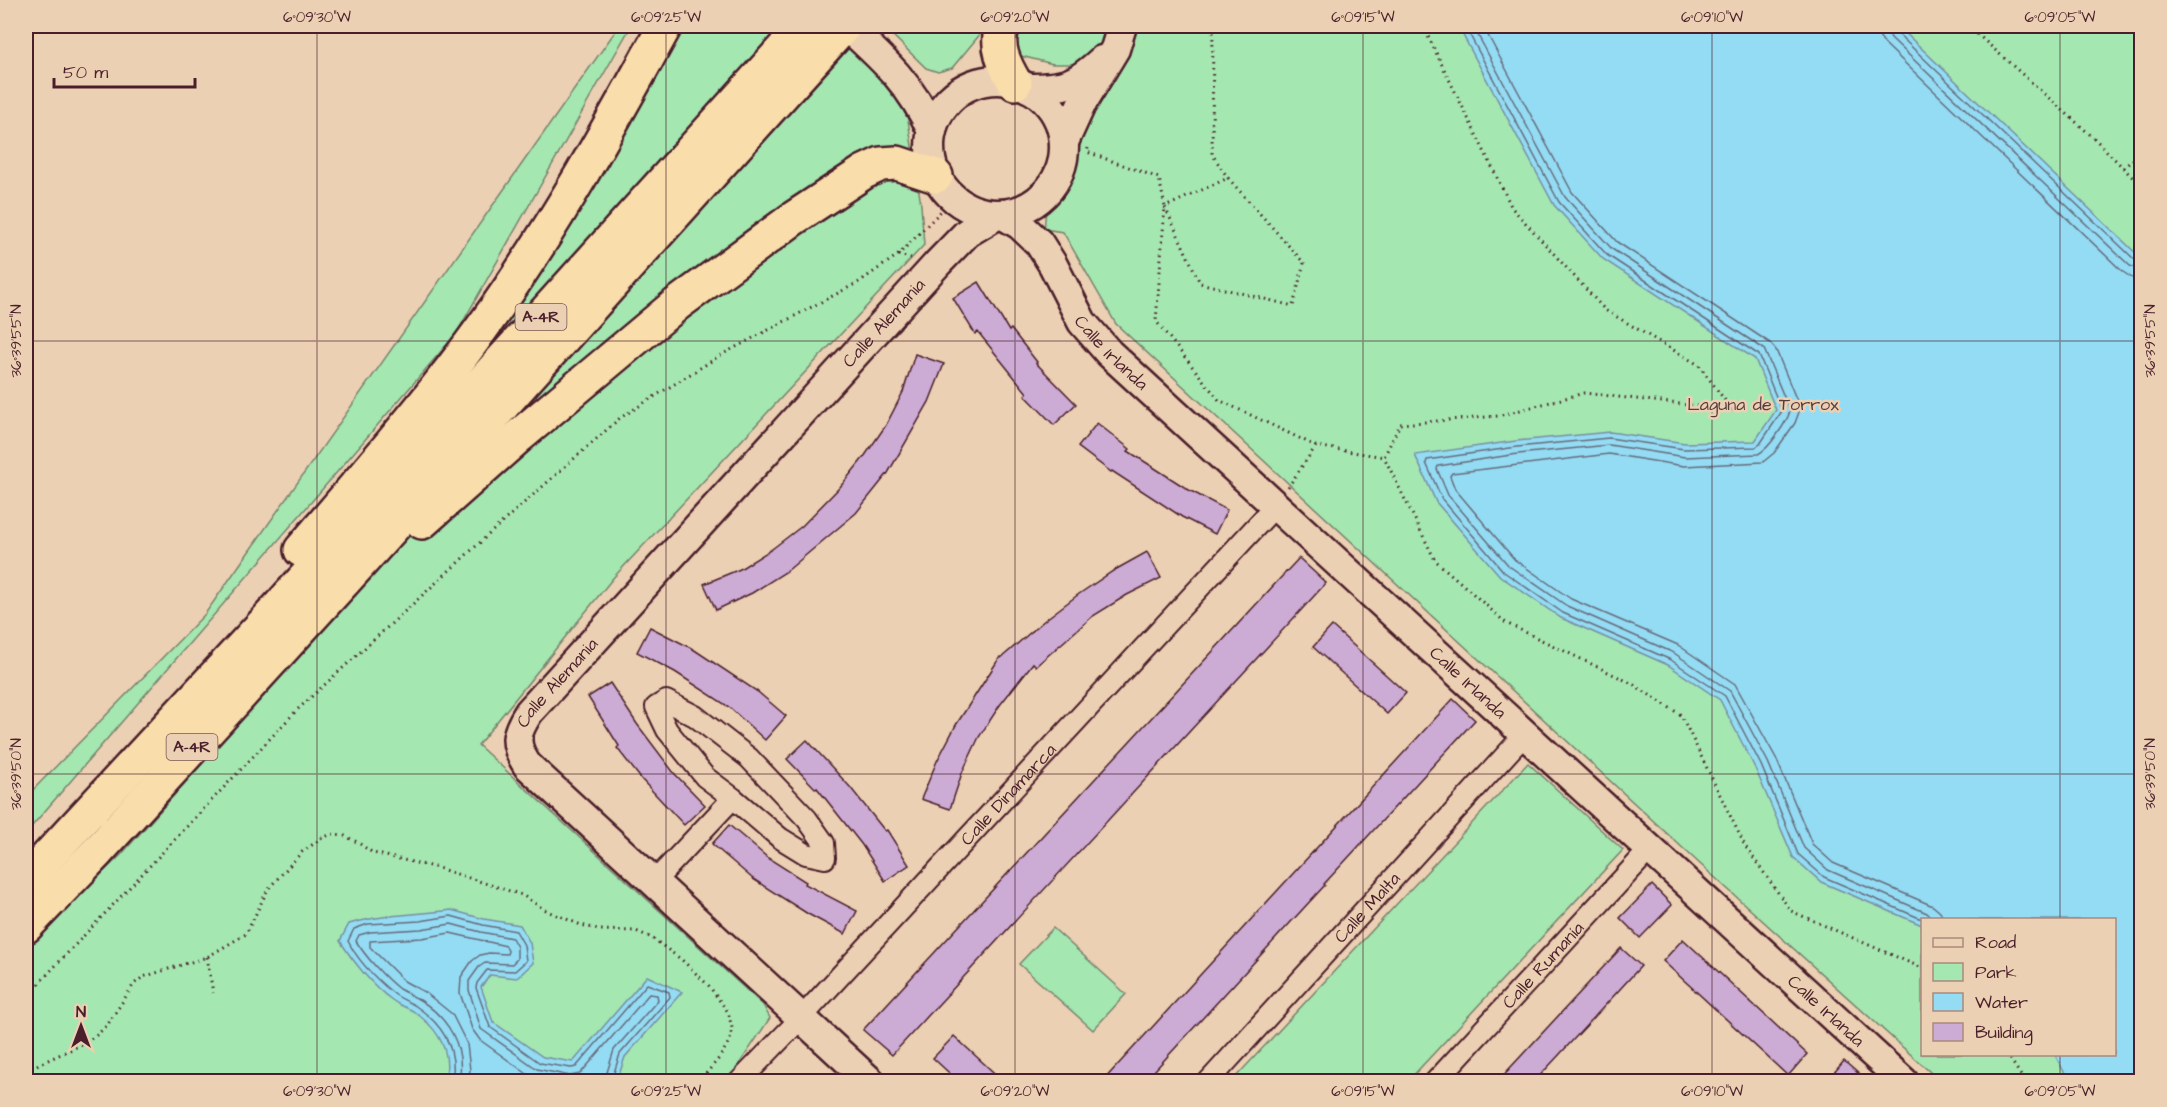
<svg xmlns="http://www.w3.org/2000/svg" width="2167" height="1107" font-family="'Architects Daughter',sans-serif">
	<style>
		.green { fill: #a4e7b1; stroke: #77836e; stroke-width: 1.5; fill-rule: evenodd }
		.water { fill: #93dcf4; stroke: #7690a4; stroke-width: 1.5 }
		.lines { fill: none; stroke-linecap: round; stroke-linejoin: round }
		.shore { stroke: #676b7b; stroke-width: 1.5 }
		.building { fill: #ccabd5; stroke: #4a1f2b; stroke-width: 1.5 }
		.street-casing { stroke: #4a1f2b; stroke-width: 24 }
		.secondary-casing { stroke: #4a1f2b; stroke-width: 33 }
		.highway-casing { stroke: #4a1f2b; stroke-width: 38 }
		.path { stroke: #4a1f2b; stroke-width: 3; stroke-dasharray: 1.5 4.5; stroke-linecap: butt }
		.street { stroke: #ecd0b3; stroke-width: 20 }
		.secondary { stroke: #ecd0b3; stroke-width: 28 }
		.highway { stroke: #f9ddab; stroke-width: 33 }
		.ticks { fill: none; stroke: #4a1f2b; stroke-width: 1.5; stroke-opacity: 0.45 }
		.labels { text-anchor: middle; dominant-baseline: central; stroke-width: 5; stroke-linejoin: round; paint-order: stroke }
		.shield { fill: #ecd0b3; stroke: #7b5454; stroke-width: 1.5 }
		.shield-label { font-size: 16px; font-weight: bold; fill: #4a1f2b }
		.street-label { font-size: 18px; fill: #4a1f2b; stroke: #ecd0b3 }
		.park-label { font-size: 18px; fill: #583d3f; stroke: #ecd0b3 }
		.neatline { fill: none; stroke: #4a1f2b; stroke-width: 2 }
		.ticks-label { font-size: 15px; text-anchor: middle; fill: #4a1f2b }
	</style>
	<rect width="100%" height="100%" fill="#ecd0b3"/>
	<filter id="ink" filterUnits="userSpaceOnUse"><feTurbulence type="fractalNoise" baseFrequency=".0167" numOctaves="2"/><feDisplacementMap in="SourceGraphic" scale="12" xChannelSelector="R" yChannelSelector="G"/><feConvolveMatrix kernelMatrix="1 2 1 2 8 2 1 2 1" color-interpolation-filters="sRGB"/></filter>
	<g filter="url(#ink)">
		<g class="green">
			<path d="M619,26H631L456,334L26,833V797L205,614Z"/>
			<path d="M675,26H783L479,366L443,400Z"/>
			<path d="M883,26H987L952,68L938,72L926,68Z"/>
			<path d="M1016,26H2141V1081H1940L1700,864L1116,324L1063,232L1044,229L1047,201L1059,164L1072,134L1082,64H1053L1021,56L1011,35ZM1922,920H2114V1054H1922Z"/>
			<path d="M850,47L906,107L921,205L924,245L613,578L478,745L763,1005L770,1018L728,1081L26,1082V945L120,856L305,648Z"/>
			<path d="M1528,763L1623,850L1408,1081H1232Z"/>
			<path d="M1053,928L1126,994L1093,1030L1019,964Z"/>
		</g>
		<g class="water">
			<path d="M1458,26H1898L2141,258V1081H2069L2055,1055L2114,1054V920H1922V925L1821,882L1793,857L1755,768L1720,700L1668,665L1561,618L1500,576L1436,502L1415,455L1516,441L1610,432L1685,443L1755,441L1776,410L1755,359L1603,259L1554,205Z"/>
			<path d="M451,910L484,919L520,925L530,943L533,963L517,978L490,975L481,987L493,1022L543,1057L573,1062L647,976L682,992L625,1057L617,1081H445C452,1051 438,1028 413,1011C406,1007 398,1005 392,1000C373,987 352,960 340,941L349,924C382,914 418,915 451,910Z"/>
		</g>
		<g class="lines">
			<g class="shore">
				<path d="M1465,26L1559,202L1607,255L1759,355L1782,411L1760,444L1756,447L1684,449L1609,438L1517,447L1427,460L1426,463L1442,499L1504,572L1563,613L1671,660L1725,696L1761,765L1798,854L1824,877L1924,920"/>
				<path d="M1473,26L1565,197L1612,249L1764,349L1790,411C1787,422 1769,449 1758,454L1685,457L1609,445L1518,454L1438,466L1437,469L1448,495L1509,566L1567,606L1674,653L1730,691L1768,762L1804,848L1828,870L1927,913L1934,920"/>
				<path d="M1483,26L1572,192L1617,242L1770,343L1776,350L1797,401L1799,412L1795,423L1774,453L1763,462L1684,466L1609,454L1452,473L1450,476L1455,489L1515,560L1571,599L1678,645L1735,684L1776,758L1812,844L1833,863L1933,906L1940,912L1944,920"/>
				<path d="M1878,26L1879,36L1885,44L2123,272L2132,278L2142,279"/>
				<path d="M1887,26L1888,32L1891,38L2130,266L2142,270"/>
				<path d="M1894,26L1896,32L2135,260L2142,262"/>
				<path d="M452,1082C458,1049 443,1025 417,1007C410,1002 400,999 393,993C376,979 358,961 348,941L354,929L368,924L420,921L451,916L483,925L516,931L524,945L526,961L515,971L487,970L477,983L476,988L490,1027L540,1063L571,1068L576,1067L647,984L669,992L670,997L620,1054L611,1082"/>
				<path d="M459,1082C466,1046 448,1018 420,1000C413,996 406,993 399,989C385,978 365,956 356,941L359,935L370,932L421,929L451,924L481,932L512,938L517,947V959L512,964L485,963L479,967L469,981V990L481,1029L537,1069L570,1076L580,1074L649,994L657,995L658,1000L614,1050L604,1082"/>
				<path d="M468,1082L470,1070L467,1044L452,1014L426,993L404,981L370,947V941L422,938L450,933L506,946L508,951L507,954L489,953L480,955L472,961L461,977L460,993L472,1029L480,1040L530,1076L551,1082"/>
			</g>
		</g>
		<g class="building">
			<path d="M979,282L1009,331L1011,329L1037,362L1036,363L1076,404L1054,425L1025,395L1027,393L978,332L975,334L953,298Z"/>
			<path d="M915,354L944,364L929,402L888,473L856,513L787,571L752,593L716,610L704,584L740,569L772,549L802,526L840,487L864,457L886,425L903,392Z"/>
			<path d="M1097,423L1130,449L1128,451L1189,490L1227,510L1215,534L1182,517L1112,471L1111,472L1078,447Z"/>
			<path d="M1147,552L1161,578L1127,595L1093,616L1036,666L1033,663L1000,705L979,737L962,773L950,809L921,799L937,761L956,725L1000,657L1001,658L1046,619L1079,594L1113,571Z"/>
			<path d="M1299,558L1326,583L892,1055L863,1030Z"/>
			<path d="M1332,626L1406,693L1387,714L1313,647Z"/>
			<path d="M650,627L693,649L758,692L786,716L765,740L729,707L675,672L637,652Z"/>
			<path d="M610,683L637,724L674,773L705,805L684,825L642,780L617,748L619,746L588,697Z"/>
			<path d="M1453,699L1475,720L1324,884L1325,885L1144,1082H1102Z"/>
			<path d="M807,740L850,787L885,831L887,830L909,865L885,881L862,845L817,788L816,789L787,759Z"/>
			<path d="M729,825L768,858L806,882L805,884L857,911L845,934L808,914L753,879L712,844Z"/>
			<path d="M1652,885L1672,905L1640,938L1620,918Z"/>
			<path d="M1683,939L1807,1054L1788,1076L1663,961Z"/>
			<path d="M1621,948L1641,966L1599,1012L1534,1082H1497Z"/>
			<path d="M954,1036L1004,1082H959L933,1058Z"/>
			<path d="M1844,1061L1868,1082H1826Z"/>
		</g>
		<g class="lines">
			<g class="street-casing">
				<g id="street">
					<path d="M654,882L733,798L705,777L667,730L656,707L666,701L695,716L749,758L807,819L824,843L825,858L806,854L780,838L733,798"/>
					<path id="s1" d="M739,1082L802,1017L1276,505"/>
					<path id="s2" d="M1208,1082L1525,734"/>
					<path id="s3" d="M1435,1082L1650,849"/>
				</g>
			</g>
			<g class="secondary-casing">
				<g id="secondary">
					<path d="M847,26C884,60 911,84 932,131"/>
					<circle cx="997" cy="147" r="67"/>
					<path d="M1028,88C1065,88 1075,85 1102,60"/>
					<path d="M1065,140L1081,105L1115,49L1122,26"/>
					<path id="s4" d="M1005,216L1020,225L1039,243L1053,265L1082,322L1109,353L1904,1082"/>
					<path id="s5" d="M871,1082L527,765C513,743 515,734 529,712L938,263L967,233L995,216"/>
				</g>
			</g>
			<g class="highway-casing">
				<g id="highway">
					<path d="M1003,26C994,45 1005,66 1015,83"/>
					<path d="M422,522L519,436L677,304L794,218L864,172L881,164L897,163L936,176"/>
					<path d="M301,550C365,475 430,401 487,321C554,228 610,126 665,26"/>
					<path d="M26,880L278,608L804,26"/>
					<path d="M26,926L98,851L357,567L844,26"/>
				</g>
			</g>
			<g class="path">
				<path d="M1213,26L1212,154L1228,178"/>
				<path d="M1423,26L1512,208L1605,310L1699,365L1732,410L1584,393L1498,416L1400,424L1384,457L1435,560L1506,623L1631,683L1681,715L1745,846L1791,911L1922,968"/>
				<path d="M1968,26L2095,139L2142,187"/>
				<path d="M1088,148L1087,152L1159,178L1165,207L1156,321L1219,400L1316,446"/>
				<path d="M2123,168L2142,152"/>
				<path d="M1228,178L1304,263L1293,306L1200,283L1165,207Z"/>
				<path d="M898,255L911,258"/>
				<path d="M1288,487L1316,446L1384,457"/>
				<path d="M207,957L213,993"/>
				<path d="M26,997L297,710L498,526L620,418L721,355L859,282L898,255L947,205"/>
				<path d="M2007,1054L2025,1082"/>
				<path d="M26,1070L83,1044L98,1034L108,1024L134,984L143,977L207,957L246,934L268,889L302,852L322,838L332,834L343,835L357,842L373,853L438,868L522,895L547,911L581,925L601,930L636,931L652,938L682,960L709,986L728,1012L732,1028L730,1040L720,1057L699,1082"/>
			</g>
			<use href="#street" class="street"/>
			<use href="#secondary" class="secondary"/>
			<use href="#highway" class="highway"/>
		</g>
	</g>
	<path class="ticks" d="M317,26V1082M666,26V1082M1015,26V1082M1363,26V1082M1712,26V1082M2060,26V920M26,341H2142M26,774H2142M2060,1054V1082"/>
	<g class="labels">
		<g class="shield">
			<rect x="515.5" y="304" width="51" height="26" rx="4.5"/>
			<rect x="166.5" y="734" width="51" height="26" rx="4.5"/>
		</g>
		<g class="shield-label">
			<text x="541" y="317">A-4R</text>
			<text x="192" y="747">A-4R</text>
		</g>
		<g class="street-label">
			<text stroke="none"><textPath href="#s5" startOffset="1052">Calle Alemania</textPath></text>
			<text stroke="none"><textPath href="#s4" startOffset="176">Calle Irlanda</textPath></text>
			<text stroke="none"><textPath href="#s4" startOffset="662">Calle Irlanda</textPath></text>
			<text stroke="none"><textPath href="#s5" startOffset="566">Calle Alemania</textPath></text>
			<text stroke="none"><textPath href="#s1" startOffset="394">Calle Dinamarca</textPath></text>
			<text stroke="none"><textPath href="#s2" startOffset="236">Calle Malta</textPath></text>
			<text stroke="none"><textPath href="#s3" startOffset="159">Calle Rumanía</textPath></text>
			<text stroke="none"><textPath href="#s4" startOffset="1148">Calle Irlanda</textPath></text>
		</g>
		<g class="park-label">
			<text x="1763" y="404">Laguna de Torrox</text>
		</g>
	</g>
	<rect width="2167" height="1107" fill="none" stroke="#ecd0b3" stroke-width="66"/>
	<rect x="1921" y="918" width="195" height="138" fill="#ecd0b3" stroke="#ab897d" stroke-width="1.5"/>
	<rect x="1933" y="938" width="30" height="9" fill="#ecd0b3" stroke="#ab897d" stroke-width="1.5"/>
	<text x="1975" y="948" font-size="18" fill="#4a1f2b">Road</text>
	<rect x="1933" y="963" width="30" height="18" fill="#a4e7b1" stroke="#ab897d" stroke-width="1.5"/>
	<text x="1975" y="978" font-size="18" fill="#4a1f2b">Park</text>
	<rect x="1933" y="993" width="30" height="18" fill="#93dcf4" stroke="#ab897d" stroke-width="1.5"/>
	<text x="1975" y="1008" font-size="18" fill="#4a1f2b">Water</text>
	<rect x="1933" y="1023" width="30" height="18" fill="#ccabd5" stroke="#ab897d" stroke-width="1.5"/>
	<text x="1975" y="1038" font-size="18" fill="#4a1f2b">Building</text>
	<g transform="translate(81 1026)" stroke="#ecd0b3" stroke-width="4.5" paint-order="stroke">
	<path d="M0-4.5L10 22L0 15L-10 22Z" fill="#4a1f2b"/>
	<text y="-9" font-size="16" font-weight="bold" text-anchor="middle" fill="#4a1f2b">N</text>
	</g>
	<path d="M54 78v9h141v-9" fill="none" stroke="#4a1f2b" stroke-width="3"/>
	<text x="63" y="78" font-size="18" fill="#4a1f2b" stroke="#ecd0b3" stroke-width="4.5" paint-order="stroke">50 m</text>
	<rect x="33" y="33" width="2101" height="1041" class="neatline"/>
	<g class="ticks-label">
		<text x="317" y="22">6°09'30"W</text>
		<text x="666" y="22">6°09'25"W</text>
		<text x="1015" y="22">6°09'20"W</text>
		<text x="1363" y="22">6°09'15"W</text>
		<text x="1712" y="22">6°09'10"W</text>
		<text x="2060" y="22">6°09'05"W</text>
		<text transform="translate(16 341) rotate(-90)" y="5">36°39'55"N</text>
		<text transform="translate(2150 341) rotate(-90)" y="5">36°39'55"N</text>
		<text transform="translate(16 774) rotate(-90)" y="5">36°39'50"N</text>
		<text transform="translate(2150 774) rotate(-90)" y="5">36°39'50"N</text>
		<text x="317" y="1096">6°09'30"W</text>
		<text x="666" y="1096">6°09'25"W</text>
		<text x="1015" y="1096">6°09'20"W</text>
		<text x="1363" y="1096">6°09'15"W</text>
		<text x="1712" y="1096">6°09'10"W</text>
		<text x="2060" y="1096">6°09'05"W</text>
	</g>
</svg>
